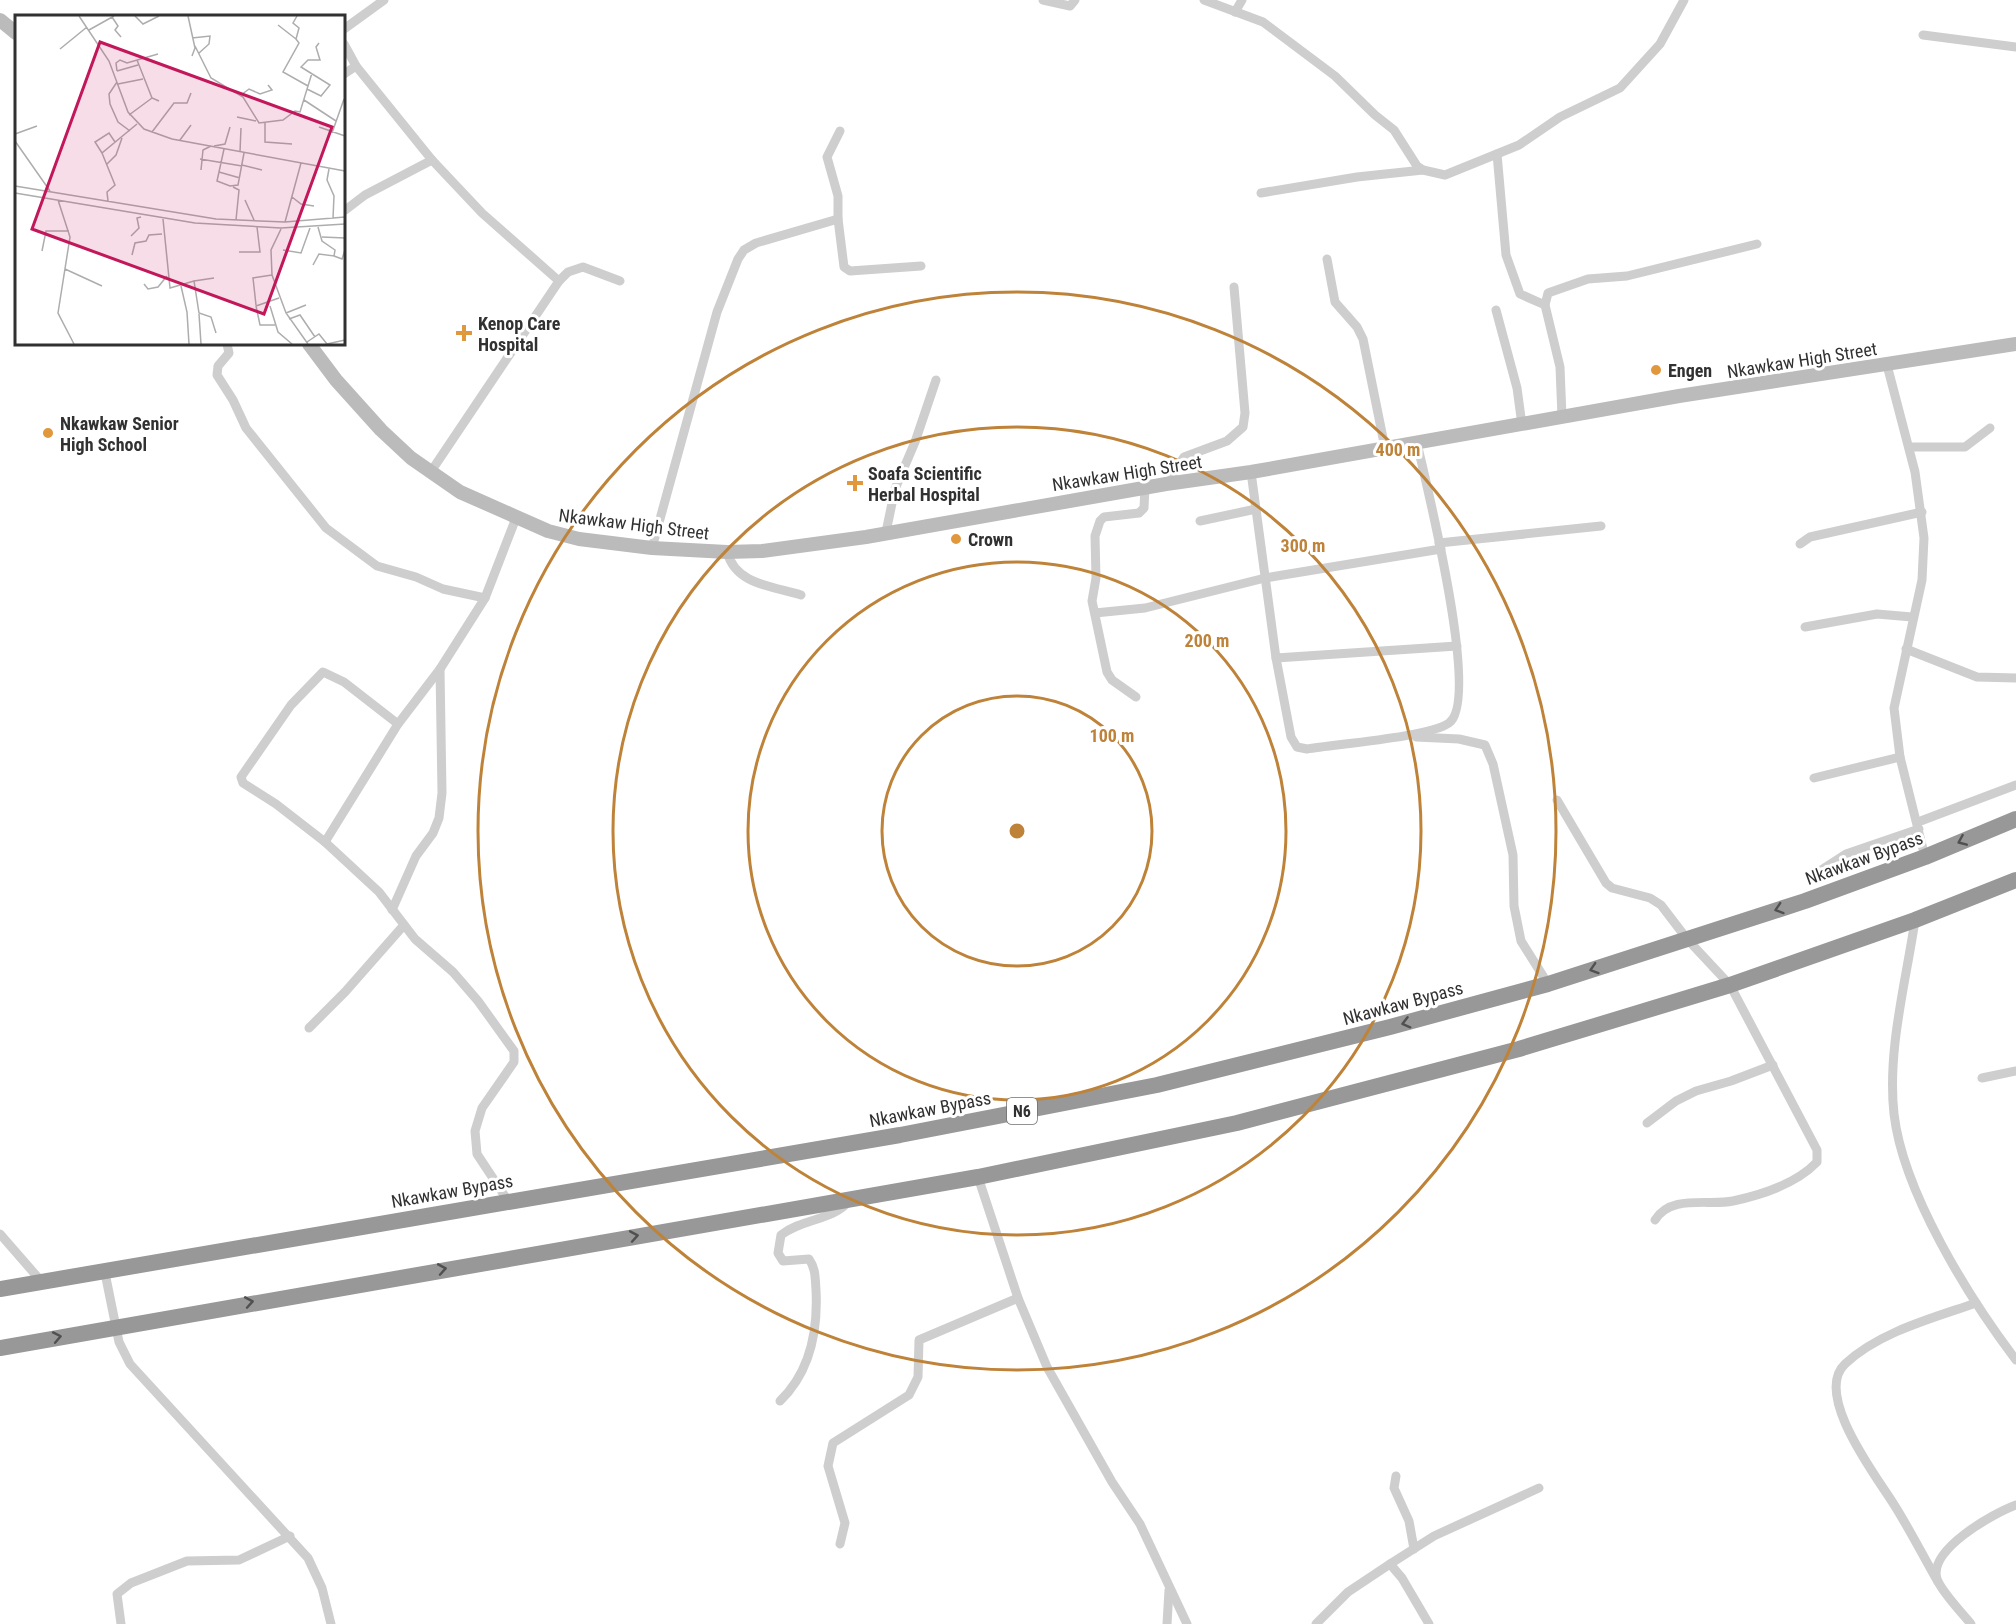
<svg xmlns="http://www.w3.org/2000/svg" width="2016" height="1624" font-family="'Roboto Condensed',sans-serif">
	<style>
		.lines { fill: none; stroke-linecap: round; stroke-linejoin: round }
		.street { stroke: #cecece; stroke-width: 9 }
		.secondary { stroke: #bbb; stroke-width: 14 }
		.highway { stroke: #989898; stroke-width: 16 }
		.oneway { stroke: #505050 }
		.ring { fill: none; stroke: #be8339; stroke-width: 3 }
		.poi-dot { fill: #e1973b; stroke: #fff; stroke-width: 2 }
		.labels { text-anchor: middle; dominant-baseline: central; stroke-width: 6; stroke-linejoin: round; paint-order: stroke }
		.shield { fill: #fff; stroke: #6f6f6f; stroke-width: 1.5 }
		.shield-label { font-size: 16px; font-weight: bold; fill: #313131 }
		.poi-label { font-size: 18px; font-weight: bold; fill: #313131; stroke: #fff; text-anchor: start }
		.street-label { font-size: 18px; fill: #313131; stroke: #fff }
		.inset-road { fill: none; stroke: #adadad; stroke-width: 1.5 }
		.view { fill: #c2185b; fill-opacity: 0.15; stroke: #c2185b; stroke-width: 3 }
		.inset-edge { fill: none; stroke: #313131; stroke-width: 3 }
		.centre { fill: #be8339; stroke: #fff; stroke-width: 3 }
		.ring-label { font-size: 18px; text-anchor: middle; font-weight: bold; fill: #be8339; stroke: #fff; stroke-width: 6; stroke-linejoin: round; paint-order: stroke }
	</style>
	<rect width="100%" height="100%" fill="#fff"/>
	<g class="lines">
		<g class="street">
			<path d="M1043,0L1070,6L1075,0"/>
			<path d="M1204,0L1263,22L1335,76L1375,115L1394,130L1417,166L1423,170L1445,175L1519,145L1560,117L1620,88L1660,44L1684,0"/>
			<path d="M1235,12L1242,0"/>
			<path d="M344,29L384,0"/>
			<path d="M1923,35L2016,47"/>
			<path d="M344,44L356,66L432,160L482,213L559,281"/>
			<path d="M344,74L356,66"/>
			<path d="M1497,154L1506,255L1520,294L1545,305"/>
			<path d="M1261,193L1357,177L1423,170"/>
			<path d="M344,211L365,195L432,160"/>
			<path d="M838,219L844,267L850,271L921,266"/>
			<path d="M1327,259L1335,302L1357,327L1363,339L1385,448"/>
			<path d="M1496,310L1517,388L1522,425"/>
			<path d="M227,344L229,353L218,366L217,375L233,400L246,428L326,528L377,566L416,577L443,589L485,598"/>
			<path d="M1887,365L1915,472L1924,538L1922,580L1894,708L1900,757L1925,857"/>
			<path d="M1562,417L1560,367L1545,305L1548,293L1588,279L1627,276L1757,244"/>
			<path d="M1909,447H1965L1990,428"/>
			<path d="M1251,472L1276,658L1291,737L1297,747L1307,749C1336,744 1430,737 1449,723C1481,700 1426,483 1417,443"/>
			<path d="M430,473L559,281L568,272L583,267L620,281"/>
			<path d="M1166,484L1184,457L1227,441L1243,427L1245,413L1234,287"/>
			<path d="M1200,521L1256,509"/>
			<path d="M886,532L895,489L915,442L936,380"/>
			<path d="M1439,543L1601,526"/>
			<path d="M1800,544L1810,537L1922,512"/>
			<path d="M652,548L717,312L738,259L744,250L756,243L838,219V196L827,157L840,131"/>
			<path d="M727,552C736,585 772,586 801,595"/>
			<path d="M1095,613L1145,608L1265,578L1441,549"/>
			<path d="M1805,627L1877,614L1912,617"/>
			<path d="M1906,649L1977,677L2016,678"/>
			<path d="M1276,658L1457,646"/>
			<path d="M1136,697L1112,680L1107,672L1092,601L1096,578L1095,536L1100,521L1104,517L1139,513L1144,508L1145,487"/>
			<path d="M1416,737L1459,739L1485,745L1493,764L1513,855L1514,906L1521,941L1548,984"/>
			<path d="M1814,778L1900,757"/>
			<path d="M1557,800L1606,883L1612,888L1650,898L1661,905L1687,939L1730,985L1817,1150V1162C1797,1183 1761,1195 1733,1201C1708,1206 1671,1194 1655,1220"/>
			<path d="M1918,822L2016,785"/>
			<path d="M325,842L276,804L243,783L241,777L291,705L323,672L344,682L398,724"/>
			<path d="M1812,876L1846,854L1919,829"/>
			<path d="M392,910L416,856L433,833L439,818L442,793L440,669"/>
			<path d="M1915,920C1906,982 1887,1050 1894,1114C1903,1192 1969,1298 2016,1360"/>
			<path d="M309,1028L345,992L404,925"/>
			<path d="M1982,1078L2016,1071"/>
			<path d="M1647,1123L1676,1101L1696,1091L1731,1081L1773,1065"/>
			<path d="M978,1177L1018,1298L1047,1367L1112,1482L1140,1524L1187,1624"/>
			<path d="M508,1201L477,1154L475,1131L482,1108L514,1062V1051L478,1001L453,972L415,939L379,892L325,842L398,724L440,669L485,598L516,518"/>
			<path d="M0,1234L41,1281"/>
			<path d="M105,1273L119,1342L130,1364L308,1558L322,1588L331,1624"/>
			<path d="M780,1401C810,1372 818,1330 816,1290C815,1278 816,1269 809,1259L783,1261L778,1253L781,1235C803,1218 832,1221 849,1201"/>
			<path d="M1396,1476L1394,1488L1409,1521L1414,1549"/>
			<path d="M840,1544L845,1523L828,1466L833,1443L909,1395L918,1377L919,1340L1018,1298"/>
			<path d="M1390,1564L1434,1536L1539,1488"/>
			<path d="M1938,1582C1923,1556 1909,1528 1893,1503C1876,1476 1813,1394 1845,1364C1879,1332 1933,1318 1976,1303"/>
			<path d="M121,1624L117,1594L131,1583L187,1561L239,1560L290,1536"/>
			<path d="M1167,1624L1169,1590"/>
			<path d="M1316,1624L1348,1592L1390,1564L1402,1578L1429,1624"/>
			<path d="M1971,1624C1962,1613 1941,1591 1937,1579C1928,1550 1992,1514 2016,1505"/>
		</g>
		<g class="secondary">
			<path d="M0,20L16,33"/>
			<path d="M309,344L336,380L381,430L411,458L460,492L548,531L579,539L652,548L727,552L762,551L866,537L1166,484L1251,472L1679,396L2016,344"/>
		</g>
		<g class="highway">
			<path d="M0,1289L900,1135L1157,1085L1390,1027L1548,984L1805,901L1925,857L2016,819"/>
			<path d="M0,1348L978,1177L1237,1123L1519,1049L1730,985L1915,920L2016,880"/>
		</g>
	</g>
	<defs><path id="oneway-chevron" d="M-2-3.5L2.5 0L-2 3.5" fill="none" stroke-width="1.6" stroke-linecap="round" stroke-linejoin="round" transform="scale(1.5)"/></defs>
	<g class="oneway">
		<use href="#oneway-chevron" transform="translate(1962 841) rotate(157)"/>
		<use href="#oneway-chevron" transform="translate(1779 909) rotate(162)"/>
		<use href="#oneway-chevron" transform="translate(1594 969) rotate(162)"/>
		<use href="#oneway-chevron" transform="translate(1406 1023) rotate(165)"/>
		<use href="#oneway-chevron" transform="translate(634 1236) rotate(-10)"/>
		<use href="#oneway-chevron" transform="translate(442 1269) rotate(-10)"/>
		<use href="#oneway-chevron" transform="translate(249 1302) rotate(-10)"/>
		<use href="#oneway-chevron" transform="translate(57 1337) rotate(-11)"/>
	</g>
	<g class="ring">
		<circle cx="1017" cy="831" r="135"/>
		<circle cx="1017" cy="831" r="269"/>
		<circle cx="1017" cy="831" r="404"/>
		<circle cx="1017" cy="831" r="539"/>
	</g>
	<g class="poi-dot">
		<path d="M461 324h6v6h6v6h-6v6h-6v-6h-6v-6h6z"/>
		<circle cx="1656" cy="370" r="6"/>
		<circle cx="48" cy="433" r="6"/>
		<path d="M852 474h6v6h6v6h-6v6h-6v-6h-6v-6h6z"/>
		<circle cx="956" cy="539" r="6"/>
	</g>
	<g class="labels">
		<rect class="shield" x="1007" y="1098" width="30" height="26" rx="4.5"/>
		<g class="shield-label">
			<text x="1022" y="1111">N6</text>
		</g>
		<g class="poi-label">
			<text x="478" y="323">Kenop Care<tspan x="478" dy="21">Hospital</tspan></text>
			<text x="1668" y="370">Engen</text>
			<text x="60" y="423">Nkawkaw Senior<tspan x="60" dy="21">High School</tspan></text>
			<text x="868" y="473">Soafa Scientific<tspan x="868" dy="21">Herbal Hospital</tspan></text>
			<text x="968" y="539">Crown</text>
		</g>
		<g class="street-label">
			<text transform="translate(1802 360) rotate(-9)">Nkawkaw High Street</text>
			<text transform="translate(1127 473) rotate(-9)">Nkawkaw High Street</text>
			<text transform="translate(634 524) rotate(7)">Nkawkaw High Street</text>
			<text transform="translate(1864 858) rotate(-20)">Nkawkaw Bypass</text>
			<text transform="translate(1403 1003) rotate(-15)">Nkawkaw Bypass</text>
			<text transform="translate(930 1109) rotate(-11)">Nkawkaw Bypass</text>
			<text transform="translate(452 1191) rotate(-10)">Nkawkaw Bypass</text>
		</g>
	</g>
	<g transform="translate(15 15)">
		<rect width="330" height="330" fill="#fff"/>
		<path class="inset-road" d="M64,1L94,46L113,97L129,114L157,124L330,156M120,1L128,9L144,1M173,1L180,33L177,41M282,1L278,8L284,13L281,24L284,28L268,57L293,71M97,2L103,11L100,15L106,22M263,10L281,24M74,15L99,1M177,23L195,21L194,29L184,38M180,31L196,63L228,82L244,108L268,105L280,96L285,97L297,58M45,34L72,12M122,45L137,83L144,86M102,56L101,48L105,45L112,48L143,39M102,56L123,50M102,67L94,79L95,89L103,107L115,116M103,69L128,64M292,74L306,81L315,70L286,52L293,45H305L301,32L304,28M226,80L234,74L245,79L257,75L253,70M289,85L321,106M114,100L137,83M222,102L241,106M250,108V127L277,129M304,112L330,121M137,117L159,88H172L176,78M317,118L329,84M0,119L22,111M165,125L176,110M0,126L35,176M199,131L210,129L215,112M209,134L202,166L215,171L223,170L229,138M225,137L226,113M87,138L80,127L94,118L100,127M185,144L227,151M92,149L101,140L107,123M227,150L247,155M314,154L312,165L319,181L318,203M186,155L188,135L196,131M204,157L225,163M0,171L201,204L270,207L330,202M218,172L224,175L221,205M0,178L180,208L266,213L330,209M277,182L286,189L299,191M43,185L55,222L43,298L59,329M230,185L239,205M93,186L92,177L100,170L87,138L122,109M148,204L155,273L179,266L184,298L196,302L201,318M270,207L286,148M266,214L256,235L257,260L271,298L293,329M116,221L124,213L122,203L126,202M307,222L330,223M268,235L286,238L295,213M27,236L31,216H54M224,237H245L242,212M117,240L120,228L131,226L134,220L147,219M319,241L327,244L330,235M298,250L304,239L319,241L320,235L307,226L303,212M50,254L87,271M179,266L199,263M129,269L133,274L143,272L152,261M166,271L172,297L174,329M241,290L238,263L257,260M255,291L263,317L277,329M271,298L291,290M184,299L186,329M274,304L285,300L300,322M260,310H245L241,291L264,283M292,327L304,319L312,329M312,329L330,325"/>
		<path class="view" d="M85,27L317,112L249,299L17,214Z"/>
		<rect width="330" height="330" class="inset-edge"/>
	</g>
	<circle cx="1017" cy="831" r="9" class="centre"/>
	<g class="ring-label">
		<text x="1398" y="456">400 m</text>
		<text x="1303" y="552">300 m</text>
		<text x="1207" y="647">200 m</text>
		<text x="1112" y="742">100 m</text>
	</g>
</svg>
